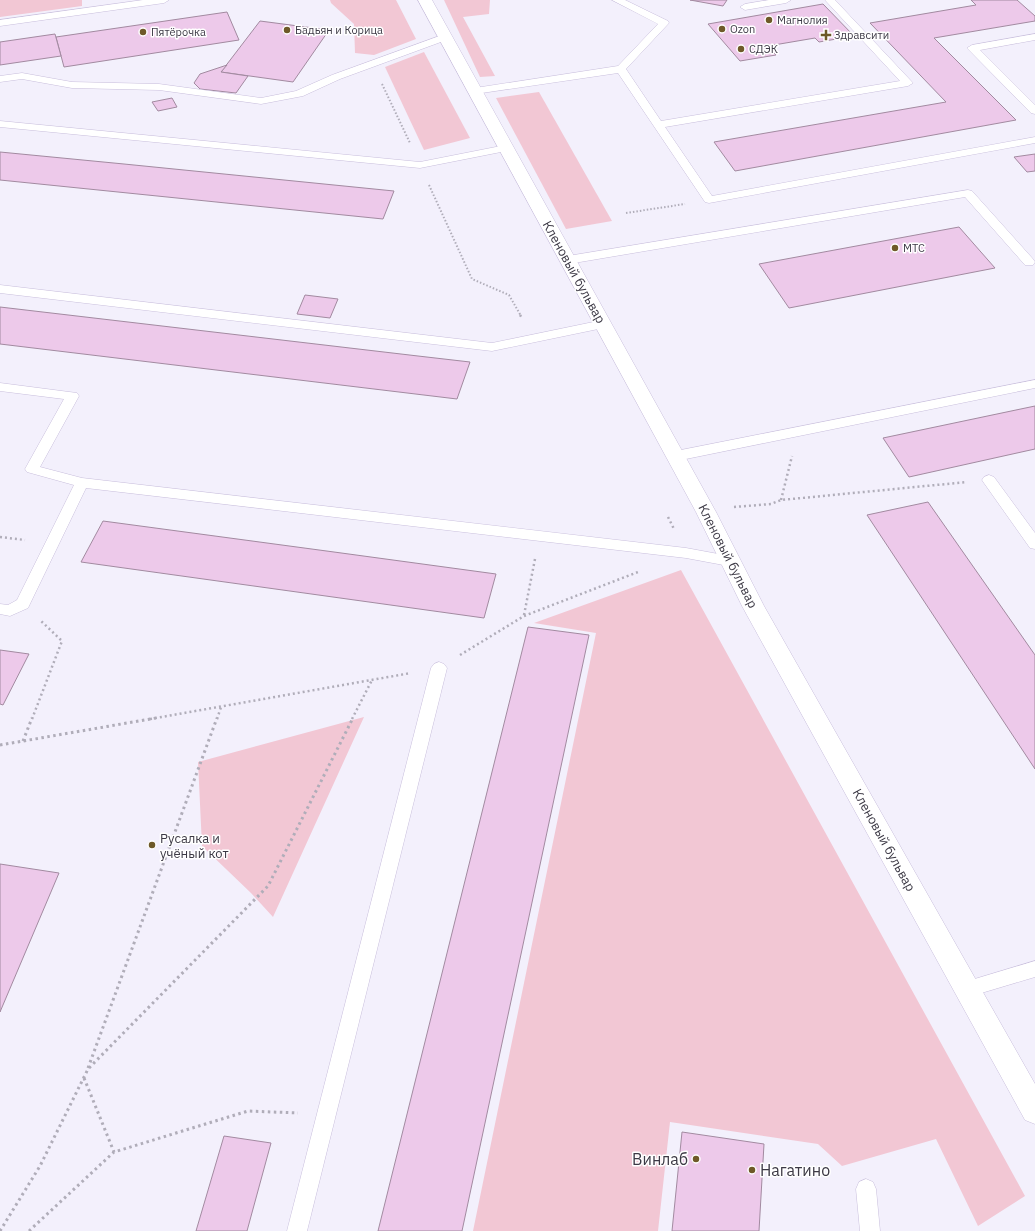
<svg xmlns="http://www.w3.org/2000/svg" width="1035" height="1231" font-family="'IBM Plex Sans',sans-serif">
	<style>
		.green { fill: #f2c7d4 }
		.building { fill: #edc9ea; stroke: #a28aa0 }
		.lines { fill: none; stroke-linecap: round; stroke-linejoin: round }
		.service-casing { stroke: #c8bedc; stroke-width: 1 }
		.tertiary-casing { stroke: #c8bedc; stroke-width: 1 }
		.path-far2 { stroke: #b0adb9; stroke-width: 2; stroke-dasharray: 1.5 2; stroke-linecap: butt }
		.path-far1 { stroke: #b0adb9; stroke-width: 2.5; stroke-dasharray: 2 3; stroke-linecap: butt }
		.path { stroke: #b0adb9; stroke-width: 3; stroke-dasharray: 2.5 3.5; stroke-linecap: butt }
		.service { fill: #fff; fill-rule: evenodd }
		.tertiary { fill: #fff; fill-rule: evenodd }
		.poi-dot { fill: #6e5928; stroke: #fff; stroke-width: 1.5 }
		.labels { text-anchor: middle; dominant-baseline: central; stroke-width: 3; stroke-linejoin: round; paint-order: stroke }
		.far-poi-label { font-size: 11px; fill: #3c3945; stroke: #fff; text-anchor: start }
		.street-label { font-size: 13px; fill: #3c3945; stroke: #fff }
		.poi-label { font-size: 13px; fill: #3c3945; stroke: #fff; text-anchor: start }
		.near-poi-label { font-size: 16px; fill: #3c3945; stroke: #fff; text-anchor: end }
	</style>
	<rect width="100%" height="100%" fill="#f3f0fc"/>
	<g class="green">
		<path d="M0,0H82V6L0,17Z"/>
		<path d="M330,0H396L416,39L374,55L355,53L354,24L331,3Z"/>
		<path d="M444,0H490L489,14L463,17L495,76L480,77Z"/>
		<path d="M424,52L470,138L424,150L385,67Z"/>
		<path d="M539,92L612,221L566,229L496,98Z"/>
		<path d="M681,570L1025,1196L978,1226L936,1139L842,1166L818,1144L670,1122L658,1231H473L596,633L534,623Z"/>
		<path d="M364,717L273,917L251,893L202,846L198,762Z"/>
	</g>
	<g class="building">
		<path d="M690,0H727L723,6Z"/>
		<path d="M971,0H1017L1035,16V21L934,38L1016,120L735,171L714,142L946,102L870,23L976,5Z"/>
		<path d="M823,4L854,36L819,42L815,38L768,46L776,55L740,61L708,24Z"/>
		<path d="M227,12L239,40L64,67L56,37Z"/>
		<path d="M260,21L329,30L293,82L221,72Z"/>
		<path d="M55,34L61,56L0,65V42Z"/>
		<path d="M227,65L221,72L248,76L236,93L200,89L194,83L200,74Z"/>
		<path d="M172,98L177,107L158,111L152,102Z"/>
		<path d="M0,152L124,164L394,191L383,219L0,180Z"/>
		<path d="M1035,154V171L1027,172L1014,157Z"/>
		<path d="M959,227L995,268L789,308L759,264Z"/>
		<path d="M305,295L338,299L330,318L297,314Z"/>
		<path d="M0,307L418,356L470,362L457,399L0,344Z"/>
		<path d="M1035,406V449L909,477L883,438Z"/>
		<path d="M928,502L1035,655V769L867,515Z"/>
		<path d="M103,521L334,552L496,574L484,618L81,562Z"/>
		<path d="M528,627L589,635L462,1231H378Z"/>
		<path d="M0,650L29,654L3,705L0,704Z"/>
		<path d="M0,864L59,873L0,1012Z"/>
		<path d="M682,1132L764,1144L759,1231H672Z"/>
		<path d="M224,1136L271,1143L247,1231H196Z"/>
	</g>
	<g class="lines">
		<g class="service-casing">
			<g id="service">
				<path d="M143,0H169L164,3L0,26V20Z"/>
				<path d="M612,0H625L668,21L669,23L626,69L661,121L900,81L825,0H835L913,83L908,86L665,127L712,196L1035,137V143L709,203L705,202L618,73L475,94L470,91L475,88L618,66L658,24Z"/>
				<path d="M769,0H791L786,3L745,10L740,7L745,4Z"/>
				<path d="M445,34L449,35L450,37L449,39L340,79L303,96L261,104L159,90L72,88L22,79L0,82V76L22,73L72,82L159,84L261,98L296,91L332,75Z"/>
				<path d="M1035,34V40L980,50L1035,105V114L1031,113L967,48L972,45Z"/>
				<path d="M0,121L420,162L506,145L512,148L506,151L420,168L0,127Z"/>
				<path d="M968,190L972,191L1033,259L1035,262L1033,265H1025L965,197L568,264L564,263L562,260L564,257L568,256Z"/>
				<path d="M0,285L492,343L603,320L607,321L609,324L607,327L603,328L492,351L0,293Z"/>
				<path d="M1035,380V388L676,461L671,459L669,456L671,453L676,451Z"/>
				<path d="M0,383L77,393L79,396L40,467L82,478L686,548L729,556L734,557L736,561L734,565L729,566L686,558L86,488L28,608L10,616L0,614V604L8,605L17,600L74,485L27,472L25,469L64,399L0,391Z"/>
				<path d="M989,475L994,477L1035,533V549L1030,548L984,483L982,480L984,477Z"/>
				<path d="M439,662L444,664L447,668L307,1231H287L431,668L434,664Z"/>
				<path d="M1035,961V977L968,997L962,995L959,989L962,983L968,981Z"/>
				<path d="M866,1179L873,1182L876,1189L880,1231H860L856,1189L859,1182Z"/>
			</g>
		</g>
		<g class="tertiary-casing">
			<path id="tertiary" d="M418,0H432L716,512L764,606L1035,1084V1124L1025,1120L742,606L696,512Z"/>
		</g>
		<g class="path-far2">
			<path d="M382,84L410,143"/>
			<path d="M429,185L472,279L509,295L521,316"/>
			<path d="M626,213L685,204"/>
		</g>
		<g class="path-far1">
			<path d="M520,315L522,318"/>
			<path d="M781,500L792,456"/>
			<path d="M734,507L771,504L781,500L967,482"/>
			<path d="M668,517L674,529"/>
			<path d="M0,537L25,540"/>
			<path d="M524,615L535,559"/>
			<path d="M460,655L524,616L638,572"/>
			<path d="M32,719L62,641L40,620"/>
			<path d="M150,719L411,673"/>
			<path d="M217,719L221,707"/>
			<path d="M352,719L372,680"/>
		</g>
		<g class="path">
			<path d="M23,741L32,718"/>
			<path d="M0,745L156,718"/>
			<path d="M88,1068L217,718"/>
			<path d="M84,1078L114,1152"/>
			<path d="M0,1231L40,1166L88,1069L268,886L353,718"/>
			<path d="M29,1231L114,1152L248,1111L298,1113"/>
		</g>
		<use href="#service" class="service"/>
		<use href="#tertiary" class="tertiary"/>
	</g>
	<g class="poi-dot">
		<circle cx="769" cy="20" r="4"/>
		<circle cx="722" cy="29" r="4"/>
		<circle cx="287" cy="30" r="4"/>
		<circle cx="143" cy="32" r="4"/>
		<path d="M824 29h4v4h4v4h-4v4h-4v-4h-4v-4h4z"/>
		<circle cx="741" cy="49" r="4"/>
		<circle cx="895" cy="248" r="4"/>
		<circle cx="152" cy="845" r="4"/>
		<circle cx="696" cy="1159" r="4"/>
		<circle cx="752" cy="1170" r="4"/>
	</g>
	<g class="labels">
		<g class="far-poi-label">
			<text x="777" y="20">Магнолия</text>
			<text x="730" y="29">Ozon</text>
			<text x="295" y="30">Бадьян и Корица</text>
			<text x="151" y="32">Пятёрочка</text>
			<text x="834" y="35">Здравсити</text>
			<text x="749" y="49">СДЭК</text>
			<text x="903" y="248">МТС</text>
		</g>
		<g class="street-label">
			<text transform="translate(574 272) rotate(61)">Кленовый бульвар</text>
			<text transform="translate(728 556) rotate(63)">Кленовый бульвар</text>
			<text transform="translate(884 840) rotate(61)">Кленовый бульвар</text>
		</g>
		<g class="poi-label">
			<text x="160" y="838">Русалка и<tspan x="160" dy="15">учёный кот</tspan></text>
		</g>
		<g class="near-poi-label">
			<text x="688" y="1159">Винлаб</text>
			<text x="760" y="1170" text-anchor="start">Нагатино</text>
		</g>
	</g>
</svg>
